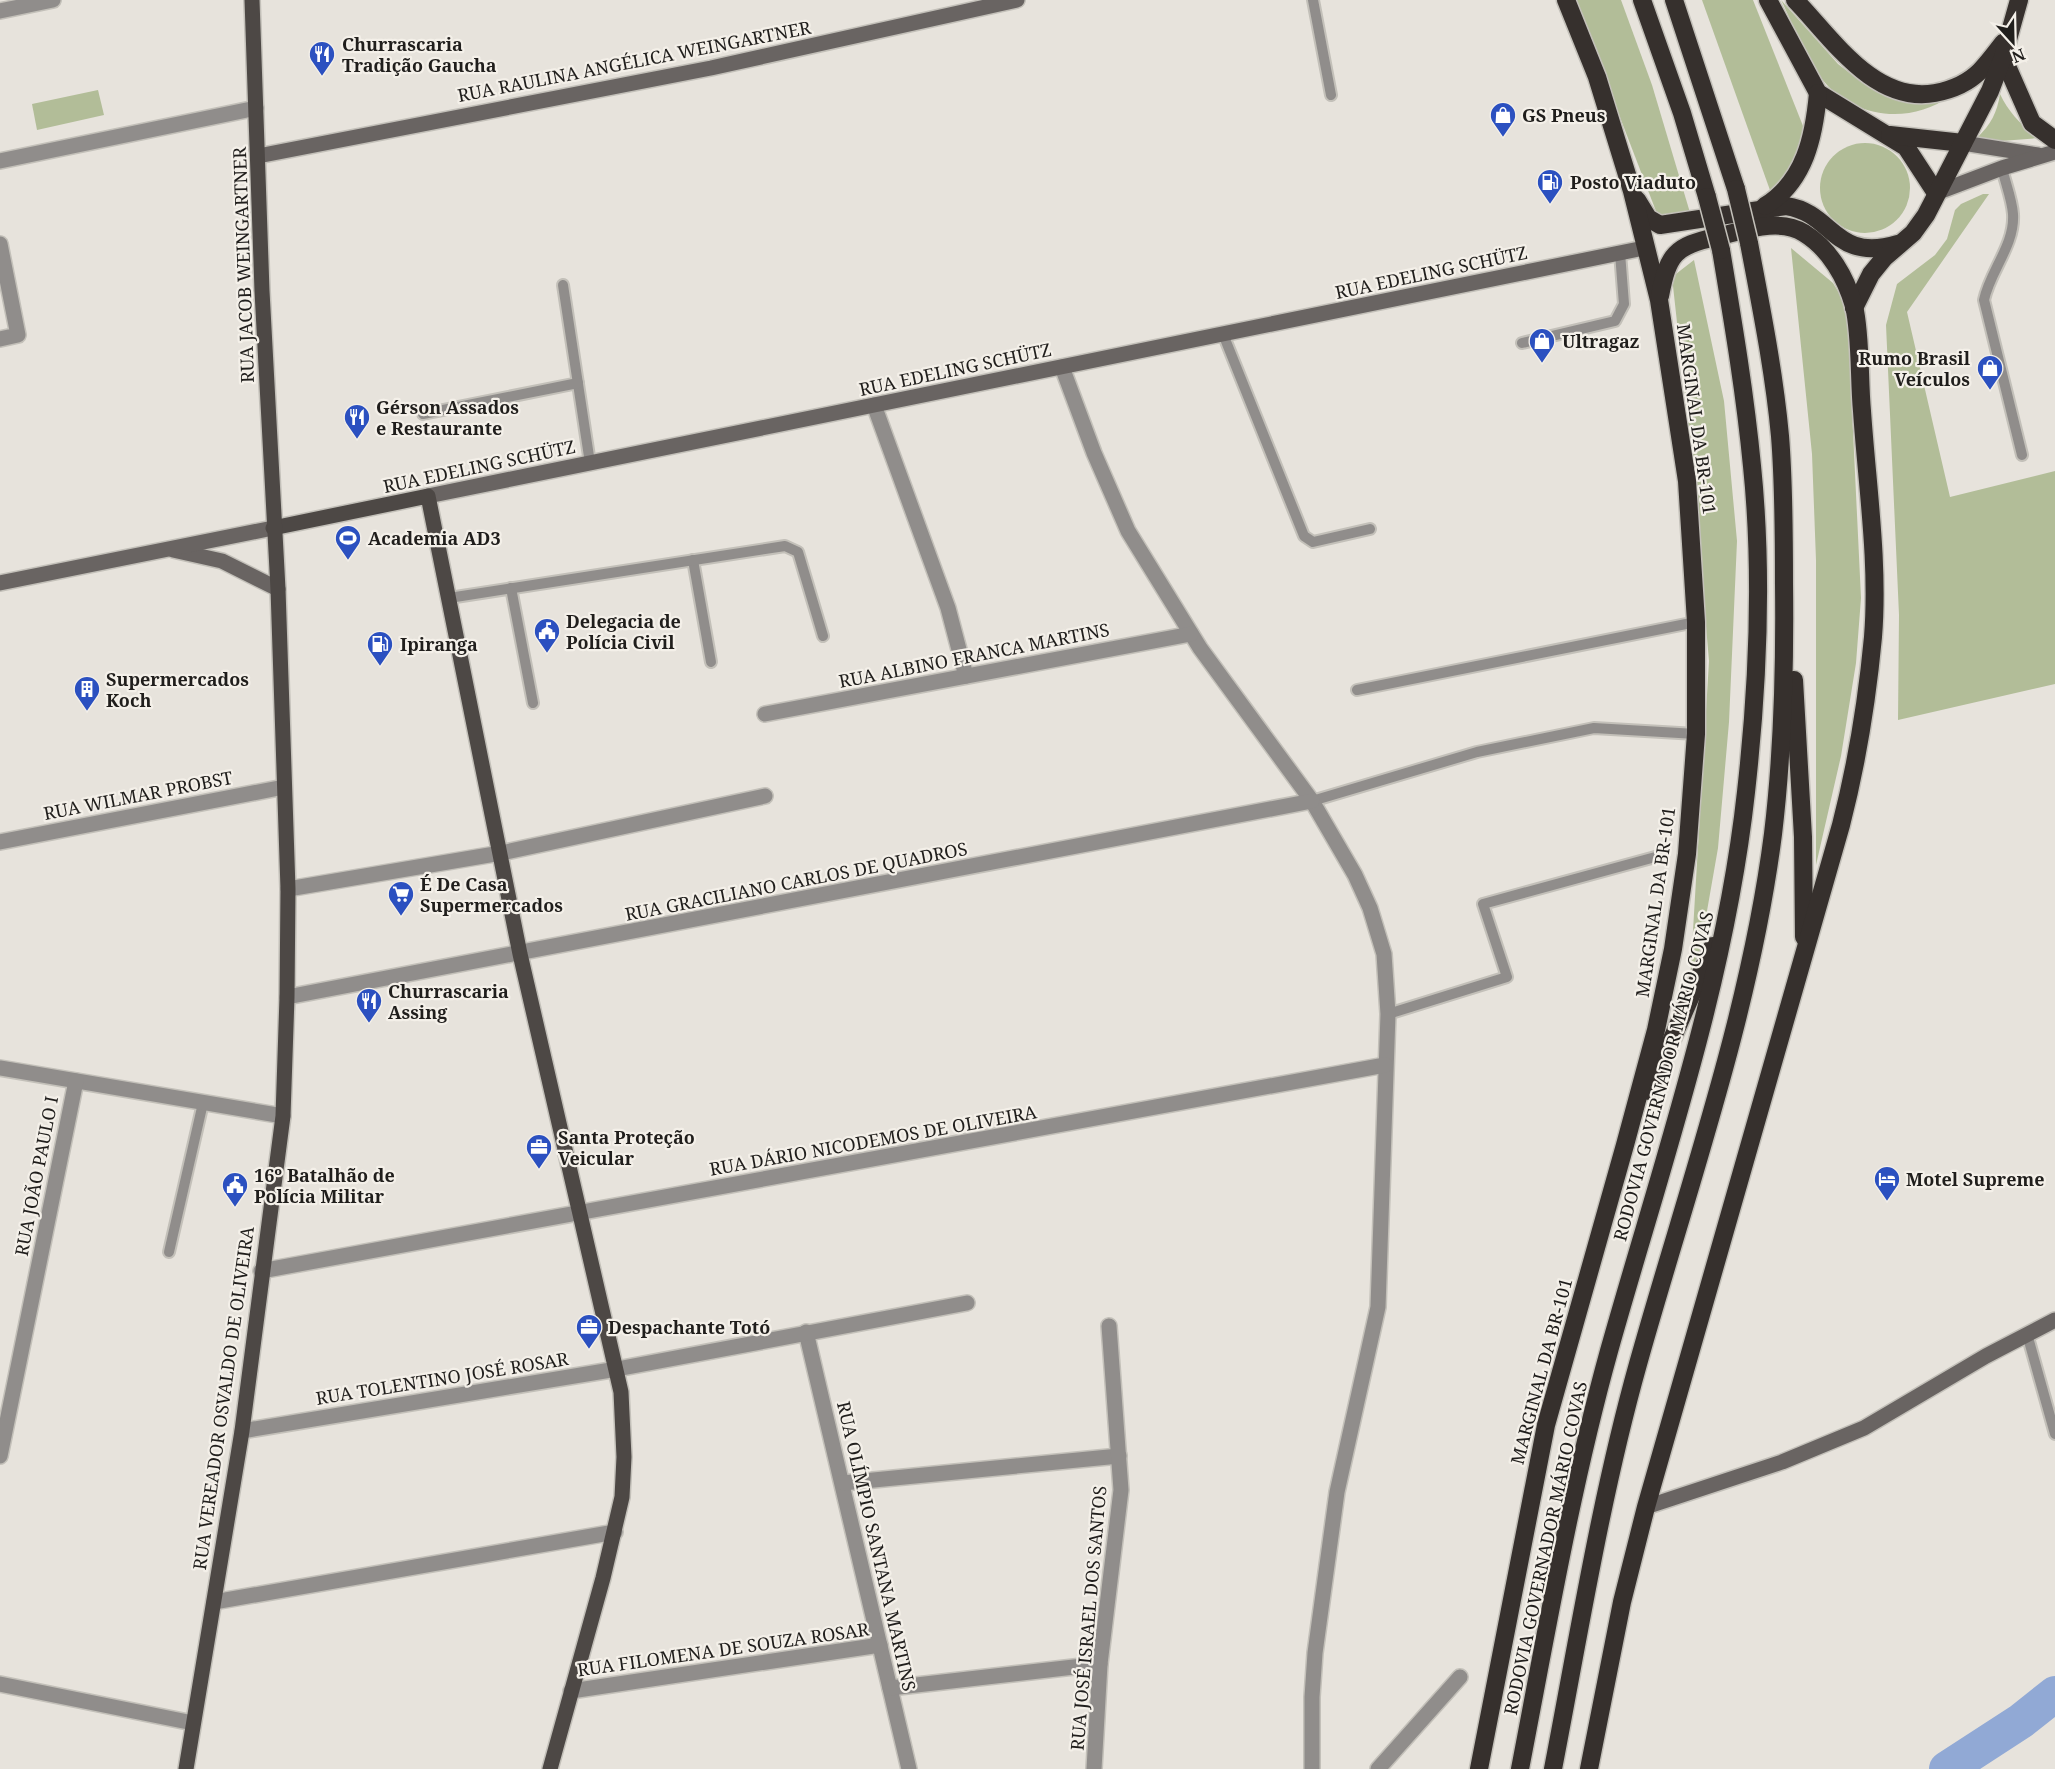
<svg xmlns="http://www.w3.org/2000/svg" width="2055" height="1769" font-family="'Noto Serif',serif">
	<style>
		.green { fill: #b2bd98 }
		.lines { fill: none; stroke-linecap: round; stroke-linejoin: round }
		.river { stroke: #91a9d5; stroke-width: 36 }
		.lane-casing { stroke: #c3c0b9; stroke-width: 14 }
		.street-casing { stroke: #c3c0b9; stroke-width: 18 }
		.secondary-casing { stroke: #c3c0b9; stroke-width: 18 }
		.primary-casing { stroke: #c3c0b9; stroke-width: 18 }
		.highway-casing { stroke: #c3c0b9; stroke-width: 21 }
		.lane { stroke: #908d8b; stroke-width: 10 }
		.street { stroke: #908d8b; stroke-width: 15 }
		.secondary { stroke: #696462; stroke-width: 15 }
		.primary { stroke: #4d4845; stroke-width: 15 }
		.highway { stroke: #36302d; stroke-width: 18 }
		.highway-bridge-casing { stroke: #c3c0b9; stroke-width: 21; stroke-linecap: butt }
		.highway-bridge { stroke: #36302d; stroke-width: 18 }
		.labels { text-anchor: middle; dominant-baseline: central; stroke-width: 4.5; stroke-linejoin: round; paint-order: stroke }
		.poi-label { font-size: 18px; font-weight: bold; fill: #201e1c; stroke: #f4f0e9; text-anchor: start }
		.street-label { font-size: 18px; fill: #201e1c; stroke: #f4f0e9 }
	</style>
	<rect width="100%" height="100%" fill="#e7e3dc"/>
	<g class="green">
		<path d="M1575,0H1621L1652,85L1691,216L1659,219Z"/>
		<path d="M1702,0H1753L1805,131L1799,160L1771,193Z"/>
		<path d="M1781,0L1838,64L1864,84L1894,98L1950,96C1910,125 1853,119 1821,78C1805,58 1793,24 1781,0Z"/>
		<path d="M98,90L104,115L37,130L32,104Z"/>
		<path d="M2000,94C2009,113 2022,126 2039,138L2001,141L1977,138C1991,124 1997,113 2000,94Z"/>
		<circle cx="1865" cy="188" r="45"/>
		<path d="M1983,194H1989L1907,312L1950,497L2055,471V684L1898,720L1899,615L1886,325L1897,284L1935,255L1947,239L1955,210L1961,204Z"/>
		<path d="M1791,248L1833,283L1847,306L1861,598L1856,663L1841,756L1816,865V560L1812,454Z"/>
		<path d="M1694,260L1724,401L1737,541L1729,722L1718,848L1700,951L1690,981L1709,661L1690,440L1672,277Z"/>
	</g>
	<g class="lines">
		<path class="river" d="M1947,1769L2021,1721L2055,1694"/>
		<g class="lane-casing">
			<g id="lane">
				<path d="M1313,0L1331,95"/>
				<path d="M2002,168C2005,182 2012,199 2013,214C2015,245 1990,271 1984,300L2022,455"/>
				<path d="M563,285L590,463"/>
				<path d="M1223,334L1304,536L1313,542L1370,529"/>
				<path d="M1522,343L1615,321L1624,304L1620,253"/>
				<path d="M423,414L578,383"/>
				<path d="M693,560L711,662"/>
				<path d="M511,588L533,703"/>
				<path d="M449,598L785,546L798,552L823,636"/>
				<path d="M1357,690L1696,622"/>
				<path d="M1312,801L1477,752L1594,728L1696,734"/>
				<path d="M1388,1014L1507,977L1483,904L1659,856"/>
				<path d="M169,1252L203,1103"/>
				<path d="M2027,1334L2055,1434"/>
			</g>
		</g>
		<g class="street-casing">
			<g id="street">
				<path d="M0,11L53,0"/>
				<path d="M0,161L256,108"/>
				<path d="M0,244L18,335L0,339"/>
				<path d="M1062,367L1094,453L1128,531L1200,648L1312,801L1355,875L1370,908L1384,954L1388,1014L1378,1307L1337,1492L1315,1653L1312,1697V1769"/>
				<path d="M874,405L948,608L966,676"/>
				<path d="M765,714L1191,634"/>
				<path d="M0,842L284,787"/>
				<path d="M288,889L501,853L765,796"/>
				<path d="M287,997L1312,801"/>
				<path d="M0,1068L283,1116"/>
				<path d="M261,1271L1385,1065"/>
				<path d="M806,1332L909,1769"/>
				<path d="M242,1431L617,1369L967,1303"/>
				<path d="M0,1456L76,1081"/>
				<path d="M843,1483L1119,1456"/>
				<path d="M214,1602L615,1532"/>
				<path d="M0,1684L193,1723"/>
				<path d="M890,1688L1100,1664"/>
				<path d="M571,1691L880,1645"/>
				<path d="M1094,1769L1100,1664L1121,1490L1109,1326"/>
				<path d="M1378,1769L1460,1677"/>
			</g>
		</g>
		<g class="secondary-casing">
			<g id="secondary">
				<path d="M1963,143L2038,155"/>
				<path d="M258,156L711,68L1017,0"/>
				<path d="M1936,193L2002,168L2055,152"/>
				<path d="M428,496L1644,248"/>
				<path d="M173,550L222,561L278,589"/>
				<path d="M0,583L273,528"/>
				<path d="M1646,1507L1782,1462L1864,1428L1986,1356L2055,1320"/>
			</g>
		</g>
		<g class="primary-casing">
			<g id="primary">
				<path d="M273,528L428,496L520,954L621,1392L624,1457L622,1497L603,1578L550,1769"/>
				<path d="M186,1769L242,1431L283,1116L287,997L288,889L278,589L262,291L252,0"/>
			</g>
		</g>
		<g class="highway-casing">
			<g id="highway">
				<path d="M1642,0L1682,113L1707,197"/>
				<path d="M1674,0L1736,189"/>
				<path d="M1768,0L1818,93L1906,147L1936,193"/>
				<path d="M1795,0C1832,38 1874,104 1935,93C1951,90 1968,83 1980,71C1988,63 1996,52 2003,43"/>
				<path d="M2003,57L2032,123L2055,140"/>
				<path d="M1890,135L1963,143"/>
				<path d="M1637,200L1648,218L1660,225L1786,206C1834,213 1833,263 1898,244"/>
				<path d="M1765,206C1805,181 1814,137 1818,93"/>
				<path d="M1854,308L1871,274L1884,258L1913,233L1926,215L1990,91L2003,57L2019,0"/>
				<path d="M1794,680L1803,837L1804,937"/>
				<path d="M1649,1091L1713,946"/>
				<path d="M1479,1769L1546,1425L1625,1145L1656,1030L1673,949L1687,854L1696,734V622L1687,481L1659,300L1632,191L1597,77L1566,0"/>
				<path d="M1520,1769C1547,1629 1571,1488 1609,1351C1661,1166 1725,984 1746,792C1758,685 1763,573 1752,466C1745,393 1733,322 1721,250"/>
				<path d="M1553,1769C1579,1634 1601,1496 1638,1364C1687,1189 1750,1014 1773,834C1783,751 1785,667 1784,584C1784,534 1784,485 1780,436C1774,371 1761,307 1749,243"/>
				<path d="M1589,1769L1622,1602L1646,1507L1841,825C1857,763 1867,701 1873,637C1879,563 1867,485 1862,411C1859,380 1861,335 1854,306C1846,278 1830,249 1804,233C1779,217 1743,231 1716,237C1675,246 1668,254 1660,296"/>
			</g>
		</g>
		<use href="#lane" class="lane"/>
		<use href="#street" class="street"/>
		<use href="#secondary" class="secondary"/>
		<use href="#primary" class="primary"/>
		<use href="#highway" class="highway"/>
		<g class="highway-bridge-casing">
			<g id="highway-bridge">
				<path d="M1736,189L1749,243"/>
				<path d="M1707,197L1721,250"/>
			</g>
		</g>
		<use href="#highway-bridge" class="highway-bridge"/>
	</g>
	<defs>
		<g id="restaurant-pin" transform="scale(1.35)"><path d="M0 17L-7.5 6A9.5 9.5 0 1 1 7.5 6Z" fill="#2b50c0" stroke="#f4f0e9"/><path d="M-5-6h1v4h1v-4h1v4h1v-4h1v5L-1.5 .5V6h-2V.5L-5-1ZM5-6V6H3V1.5H1.5Q1.5-4 5-6Z" fill="#fff"/></g>
		<g id="shop-pin" transform="scale(1.35)"><path d="M0 17L-7.5 6A9.5 9.5 0 1 1 7.5 6Z" fill="#2b50c0" stroke="#f4f0e9"/><path d="M-5-2.5h2.3a2.7 3.5 0 0 1 5.4 0H5L5.5 6h-11ZM-1.5-2.5h3a1.5 2.3 0 0 0-3 0Z" fill="#fff"/></g>
		<g id="fuel-pin" transform="scale(1.35)"><path d="M0 17L-7.5 6A9.5 9.5 0 1 1 7.5 6Z" fill="#2b50c0" stroke="#f4f0e9"/><path d="M-5.5-6h7V0h2V4h1.3V-2.5L3-4.5l.8-.8L6-3V5H2.5V1h-1V6h-7ZM-4.2-4.7v3.2H.2V-4.7Z" fill="#fff"/></g>
		<g id="stadium-pin" transform="scale(1.35)"><path d="M0 17L-7.5 6A9.5 9.5 0 1 1 7.5 6Z" fill="#2b50c0" stroke="#f4f0e9"/><path d="M0-5a6.5 5 0 1 0 0 10a6.5 5 0 1 0 0-10ZM-3.5-1.8h7v3.6h-7Z" fill="#fff"/></g>
		<g id="civic-pin" transform="scale(1.35)"><path d="M0 17L-7.5 6A9.5 9.5 0 1 1 7.5 6Z" fill="#2b50c0" stroke="#f4f0e9"/><path d="M-.6-6.5H3V-4.5H.6V-3L4-1V1h2V6H-6V1h2V-1L-.6-3ZM-1.2 2.5V6h2.4V2.5Z" fill="#fff"/></g>
		<g id="building-pin" transform="scale(1.35)"><path d="M0 17L-7.5 6A9.5 9.5 0 1 1 7.5 6Z" fill="#2b50c0" stroke="#f4f0e9"/><path d="M-4-6H4V6H1V3H-1V6H-4ZM-2.5-4.3h1.7v1.8h-1.7ZM.8-4.3h1.7v1.8H.8ZM-2.5-1h1.7V.8h-1.7ZM.8-1h1.7V.8H.8Z" fill="#fff"/></g>
		<g id="supermarket-pin" transform="scale(1.35)"><path d="M0 17L-7.5 6A9.5 9.5 0 1 1 7.5 6Z" fill="#2b50c0" stroke="#f4f0e9"/><path d="M-6-5.5h2.5l.6 2H6L4.5 2H-2.5L-4.4-4H-6ZM-1.5 3.2a1.3 1.3 0 1 0 .1 0ZM3 3.2a1.3 1.3 0 1 0 .1 0Z" fill="#fff"/></g>
		<g id="office-pin" transform="scale(1.35)"><path d="M0 17L-7.5 6A9.5 9.5 0 1 1 7.5 6Z" fill="#2b50c0" stroke="#f4f0e9"/><path d="M-6-3h4V-5.5h4V-3h4V5H-6ZM-1-4.5V-3h2v-1.5ZM-6 0V1H6V0Z" fill="#fff"/></g>
		<g id="hotel-pin" transform="scale(1.35)"><path d="M0 17L-7.5 6A9.5 9.5 0 1 1 7.5 6Z" fill="#2b50c0" stroke="#f4f0e9"/><path d="M-6-4.5h1.5V1H6V5H4.5V3h-9V5H-6ZM-4 0a1.8 1.8 0 1 1 3.6 0ZM.5 0V-2.5h3Q6-2.5 6 0Z" fill="#fff"/></g>
	</defs>
	<g fill-rule="evenodd">
		<use href="#restaurant-pin" x="322" y="54"/>
		<use href="#shop-pin" x="1503" y="115"/>
		<use href="#fuel-pin" x="1550" y="182"/>
		<use href="#shop-pin" x="1542" y="341"/>
		<use href="#shop-pin" x="1990" y="368"/>
		<use href="#restaurant-pin" x="357" y="417"/>
		<use href="#stadium-pin" x="348" y="538"/>
		<use href="#civic-pin" x="547" y="631"/>
		<use href="#fuel-pin" x="380" y="644"/>
		<use href="#building-pin" x="87" y="689"/>
		<use href="#supermarket-pin" x="401" y="894"/>
		<use href="#restaurant-pin" x="369" y="1001"/>
		<use href="#office-pin" x="539" y="1147"/>
		<use href="#hotel-pin" x="1887" y="1179"/>
		<use href="#civic-pin" x="235" y="1185"/>
		<use href="#office-pin" x="589" y="1327"/>
	</g>
	<g class="labels">
		<g class="poi-label">
			<text x="342" y="44">Churrascaria<tspan x="342" dy="21">Tradição Gaucha</tspan></text>
			<text x="1522" y="115">GS Pneus</text>
			<text x="1570" y="182">Posto Viaduto</text>
			<text x="1562" y="341">Ultragaz</text>
			<text x="1970" y="358" text-anchor="end">Rumo Brasil<tspan x="1970" dy="21">Veículos</tspan></text>
			<text x="376" y="407">Gérson Assados<tspan x="376" dy="21">e Restaurante</tspan></text>
			<text x="368" y="538">Academia AD3</text>
			<text x="566" y="621">Delegacia de<tspan x="566" dy="21">Polícia Civil</tspan></text>
			<text x="400" y="644">Ipiranga</text>
			<text x="106" y="679">Supermercados<tspan x="106" dy="21">Koch</tspan></text>
			<text x="420" y="884">É De Casa<tspan x="420" dy="21">Supermercados</tspan></text>
			<text x="388" y="991">Churrascaria<tspan x="388" dy="21">Assing</tspan></text>
			<text x="558" y="1137">Santa Proteção<tspan x="558" dy="21">Veicular</tspan></text>
			<text x="254" y="1175">16º Batalhão de<tspan x="254" dy="21">Polícia Militar</tspan></text>
			<text x="1906" y="1179">Motel Supreme</text>
			<text x="608" y="1327">Despachante Totó</text>
		</g>
		<g class="street-label">
			<text transform="translate(634 61) rotate(-11)">RUA RAULINA ANGÉLICA WEINGARTNER</text>
			<text transform="translate(243 265) rotate(-92)">RUA JACOB WEINGARTNER</text>
			<text transform="translate(1431 272) rotate(-12)">RUA EDELING SCHÜTZ</text>
			<text transform="translate(955 369) rotate(-12)">RUA EDELING SCHÜTZ</text>
			<text transform="translate(1697 419) rotate(82)">MARGINAL DA BR-101</text>
			<text transform="translate(479 466) rotate(-12)">RUA EDELING SCHÜTZ</text>
			<text transform="translate(974 655) rotate(-11)">RUA ALBINO FRANCA MARTINS</text>
			<text transform="translate(138 795) rotate(-11)">RUA WILMAR PROBST</text>
			<text transform="translate(796 881) rotate(-11)">RUA GRACILIANO CARLOS DE QUADROS</text>
			<text transform="translate(1655 902) rotate(-82)">MARGINAL DA BR-101</text>
			<text transform="translate(1663 1076) rotate(-75)">RODOVIA GOVERNADOR MÁRIO COVAS</text>
			<text transform="translate(873 1140) rotate(-10)">RUA DÁRIO NICODEMOS DE OLIVEIRA</text>
			<text transform="translate(36 1176) rotate(-79)">RUA JOÃO PAULO I</text>
			<text transform="translate(1541 1371) rotate(-75)">MARGINAL DA BR-101</text>
			<text transform="translate(442 1378) rotate(-9)">RUA TOLENTINO JOSÉ ROSAR</text>
			<text transform="translate(223 1398) rotate(-82)">RUA VEREADOR OSVALDO DE OLIVEIRA</text>
			<text transform="translate(877 1546) rotate(77)">RUA OLÍMPIO SANTANA MARTINS</text>
			<text transform="translate(1545 1548) rotate(-78)">RODOVIA GOVERNADOR MÁRIO COVAS</text>
			<text transform="translate(1088 1618) rotate(-85)">RUA JOSÉ ISRAEL DOS SANTOS</text>
			<text transform="translate(723 1649) rotate(-8)">RUA FILOMENA DE SOUZA ROSAR</text>
		</g>
	</g>
	<g transform="translate(2013 42) rotate(158)" stroke="#f4f0e9" stroke-width="4.5" paint-order="stroke">
	<path d="M0-4.5L10 22L0 15L-10 22Z" fill="#201e1c"/>
	<text y="-9" font-size="16" font-weight="bold" text-anchor="middle" fill="#201e1c">N</text>
	</g>
</svg>
